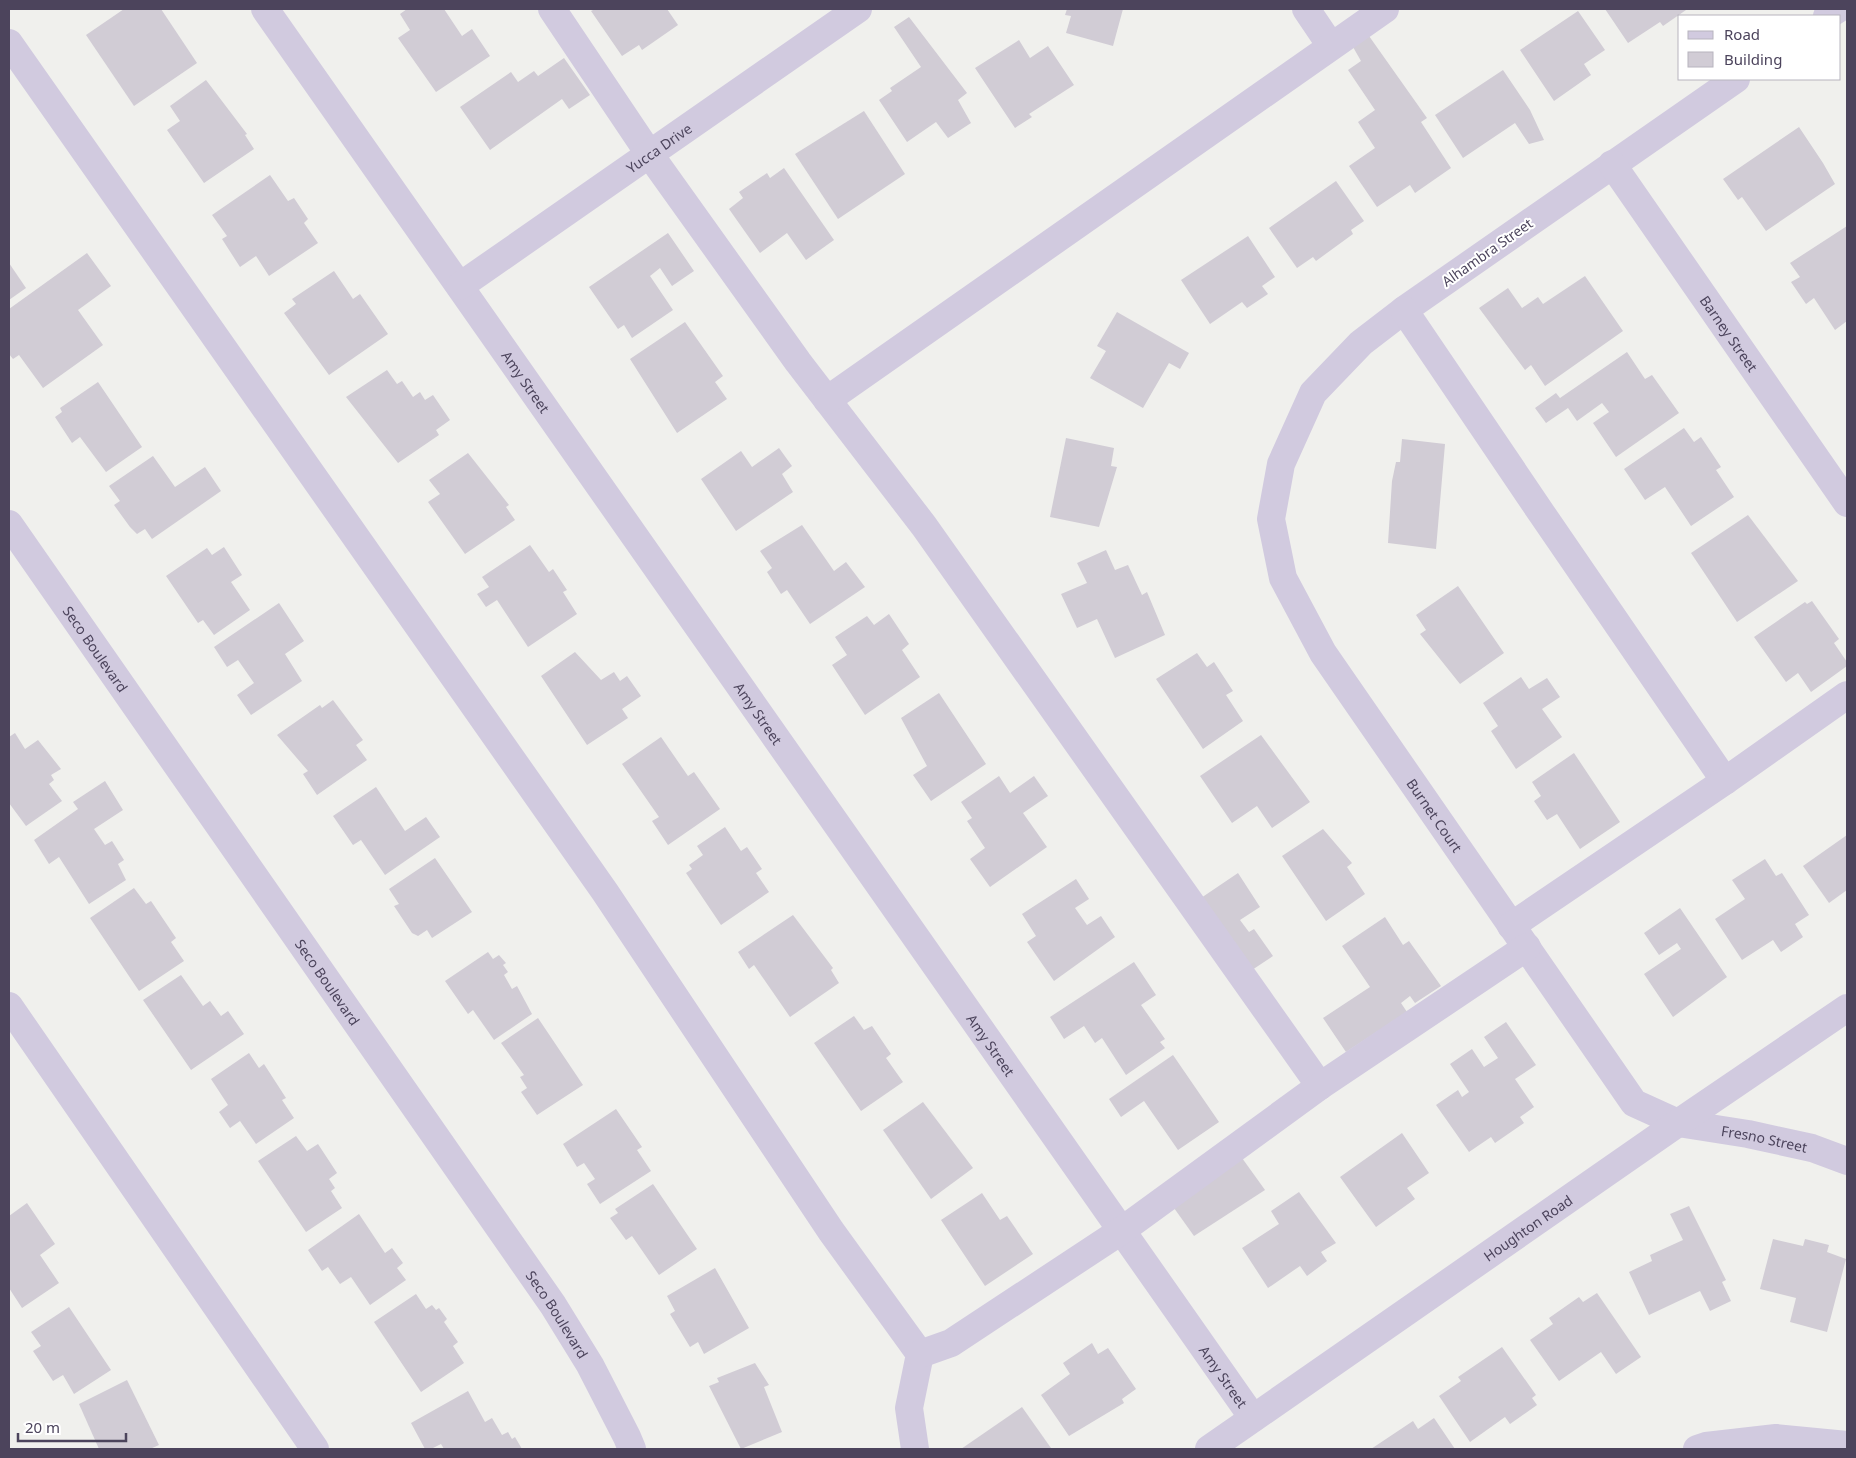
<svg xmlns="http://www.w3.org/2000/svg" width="1856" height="1458" font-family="'Noto Sans',sans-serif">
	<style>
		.building { fill: #d1ccd5 }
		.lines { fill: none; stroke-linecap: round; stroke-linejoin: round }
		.minor { stroke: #d1cadf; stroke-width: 28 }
		.labels { text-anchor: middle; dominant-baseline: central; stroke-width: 4; stroke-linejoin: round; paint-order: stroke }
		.street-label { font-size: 14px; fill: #4c445c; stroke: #fff }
	</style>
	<rect width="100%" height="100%" fill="#f0f0ed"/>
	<g class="building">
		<path d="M124,9H161L197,63L134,106L86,35Z"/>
		<path d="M407,9H444L462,36L472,29L490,56L436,92L398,38L410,30L400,14Z"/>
		<path d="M595,9H667L678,25L642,50L639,45L622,56L591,11Z"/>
		<path d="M1067,9H1123L1113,46L1066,33L1071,16L1065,15Z"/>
		<path d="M1605,9H1685L1686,10L1663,26L1660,22L1628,43Z"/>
		<path d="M1578,11L1605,50L1584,64L1591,75L1554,101L1520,50Z"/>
		<path d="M909,17L967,93L958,100L971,123L948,138L936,122L907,142L879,100L892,91L890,88L921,67L894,27Z"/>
		<path d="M1369,36L1427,118L1421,122L1451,168L1415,193L1410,185L1377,207L1349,166L1375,148L1358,122L1375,110L1348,70L1361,61L1353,47Z"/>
		<path d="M1019,40L1030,58L1048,46L1074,85L1029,114L1032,117L1015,128L975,68Z"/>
		<path d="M564,58L590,95L569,109L562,99L490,150L460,107L511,72L518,82L534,71L538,76Z"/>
		<path d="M1503,70L1530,110L1544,140L1529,144L1515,123L1463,158L1435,115Z"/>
		<path d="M206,80L247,134L245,135L254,149L204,183L167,130L180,121L170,106Z"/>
		<path d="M864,111L905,174L838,219L795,154Z"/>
		<path d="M1799,127L1823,163L1835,184L1766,231L1742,197L1738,200L1723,179Z"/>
		<path d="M784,168L834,240L806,260L787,233L760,253L729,209L743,198L739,192L767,173L770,178Z"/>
		<path d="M270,175L288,201L294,198L308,219L304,223L318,243L269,276L256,256L240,267L222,239L227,236L212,215Z"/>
		<path d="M1336,181L1364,221L1351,230L1353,234L1316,261L1313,257L1297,268L1269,228Z"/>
		<path d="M1847,226V321L1835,330L1814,298L1806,304L1791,282L1800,277L1790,263Z"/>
		<path d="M668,233L694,271L672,286L660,268L650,276L673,310L632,338L624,325L618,329L589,287Z"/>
		<path d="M1248,236L1275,277L1262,286L1268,294L1247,308L1242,302L1210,324L1181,280Z"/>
		<path d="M87,253L111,286L78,310L103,345L43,388L19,355L13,359L9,354V309Z"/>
		<path d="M9,263L26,288L9,300Z"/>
		<path d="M334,271L353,299L360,294L388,334L329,375L284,313L296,304L292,299Z"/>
		<path d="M1585,276L1623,331L1545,386L1531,365L1525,370L1479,308L1508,288L1522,308L1538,297L1543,304Z"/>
		<path d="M1117,312L1189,353L1180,369L1169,363L1143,408L1090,378L1106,351L1097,346Z"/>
		<path d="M685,322L723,376L715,382L727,399L677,433L630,359Z"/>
		<path d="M1627,352L1645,379L1652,375L1679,413L1616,457L1593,423L1609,412L1602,403L1577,421L1568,408L1546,423L1535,408L1556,393L1560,398Z"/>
		<path d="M387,370L397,384L402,381L413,397L420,392L425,400L433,395L450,420L436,430L439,435L398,463L346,397Z"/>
		<path d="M98,382L142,447L106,472L80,437L72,443L55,417L62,412L60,408Z"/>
		<path d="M1684,428L1694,442L1701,437L1721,467L1716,470L1734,497L1691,526L1665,487L1645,500L1624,469Z"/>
		<path d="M1066,438L1114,448L1111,466L1117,467L1099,527L1050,517Z"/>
		<path d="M1402,439L1445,444L1436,549L1388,543L1392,481L1396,462H1400Z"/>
		<path d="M779,448L792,466L782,474L793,492L736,531L701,479L741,451L752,467Z"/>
		<path d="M468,453L509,505L506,507L515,520L465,554L428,502L440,494L429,480Z"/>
		<path d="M153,456L175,487L205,467L221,491L152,539L145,529L137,534L130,527L114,505L120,501L109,486Z"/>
		<path d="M1748,515L1798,581L1737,622L1691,553Z"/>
		<path d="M802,525L834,571L846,562L865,587L810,624L787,590L781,594L767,572L772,568L760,551Z"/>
		<path d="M530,545L549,572L553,569L567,590L563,592L577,614L528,647L497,600L486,607L477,594L489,587L482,577Z"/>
		<path d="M224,547L242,575L231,582L250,610L214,635L203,620L198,623L166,576L207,548L212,555Z"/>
		<path d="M1106,550L1115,570L1128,565L1142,595L1147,592L1165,635L1115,658L1097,619L1077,628L1061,594L1087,583L1077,563Z"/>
		<path d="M1458,586L1504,653L1460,684L1420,634L1426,630L1416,615Z"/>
		<path d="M1812,601L1839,639L1834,643L1847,662V666L1811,692L1798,673L1786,682L1754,637L1805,602L1807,604Z"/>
		<path d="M279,603L304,641L285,654L302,681L251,715L237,695L254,683L238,660L227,667L214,647Z"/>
		<path d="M889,614L909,644L902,650L920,677L865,715L832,665L847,655L835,637L867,616L874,625Z"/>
		<path d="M575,652L601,680L614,672L620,681L627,676L641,696L622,709L628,718L587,745L541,676Z"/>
		<path d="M1197,653L1207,667L1214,662L1233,691L1226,695L1243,721L1203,749L1156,679Z"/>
		<path d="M1521,677L1529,689L1547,678L1560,697L1542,709L1562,737L1516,769L1491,731L1498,726L1483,703Z"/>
		<path d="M939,693L986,764L931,801L913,775L927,766L901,718Z"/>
		<path d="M333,700L363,740L356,745L367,760L317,795L303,774L308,771L277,735L320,705L322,708Z"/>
		<path d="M15,733L25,749L38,740L61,769L51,775L54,780L49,784L62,801L26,826L9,803V737Z"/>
		<path d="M1261,735L1310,802L1272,828L1257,806L1232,823L1200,776Z"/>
		<path d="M661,737L688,776L694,772L720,809L668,845L652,821L659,817L622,764Z"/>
		<path d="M1574,753L1620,822L1580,849L1557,814L1547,820L1534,801L1541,796L1532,782Z"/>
		<path d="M999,776L1010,793L1034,776L1048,796L1023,813L1047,847L990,887L970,859L985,848L967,821L972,818L961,802Z"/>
		<path d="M105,781L123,810L94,829L105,845L112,841L124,860L118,864L126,880L89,904L59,857L49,864L34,840L78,809L73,802Z"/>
		<path d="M376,787L405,831L426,817L440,837L385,875L361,840L353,845L333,816Z"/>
		<path d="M725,827L741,851L747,847L762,869L756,873L769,892L721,925L686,873L692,869L689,865L703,855L697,846Z"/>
		<path d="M1323,829L1352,863L1347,867L1365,894L1326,921L1282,856Z"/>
		<path d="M1847,835V890L1829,903L1803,866Z"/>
		<path d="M435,858L472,912L432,938L427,930L418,936L412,933L394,906L399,904L389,889Z"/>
		<path d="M1765,859L1776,876L1782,873L1809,915L1795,924L1803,937L1781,952L1773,940L1742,960L1715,919L1745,899L1732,880Z"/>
		<path d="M1238,873L1260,907L1240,920L1249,932L1254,929L1273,956L1252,970L1201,898Z"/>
		<path d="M1076,879L1089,899L1075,908L1087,925L1101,916L1115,937L1054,981L1027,942L1036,936L1022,914Z"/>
		<path d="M134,888L146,904L151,901L176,938L171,942L184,961L139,991L90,918Z"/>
		<path d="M1680,908L1727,977L1673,1017L1644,974L1681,949L1677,943L1659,955L1644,933Z"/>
		<path d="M793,915L833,968L831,970L839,983L790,1017L754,965L749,969L738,952Z"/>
		<path d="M1385,917L1403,945L1409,941L1441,986L1415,1003L1410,996L1401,1003L1407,1012L1346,1052L1323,1018L1370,987L1342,946Z"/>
		<path d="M488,952L493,959L499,955L506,963L503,965L508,972L504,975L512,989L517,986L532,1014L494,1040L473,1010L468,1014L445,981Z"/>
		<path d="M1134,962L1156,995L1141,1005L1165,1039L1160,1042L1165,1048L1126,1075L1102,1038L1095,1043L1084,1026L1064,1039L1050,1017Z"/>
		<path d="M181,975L203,1006L210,1001L221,1016L228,1011L244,1034L191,1070L143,1000Z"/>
		<path d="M854,1016L864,1030L872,1026L891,1054L886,1058L903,1082L861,1111L814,1043Z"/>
		<path d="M538,1018L583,1085L537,1115L521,1092L527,1088L520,1077L524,1075L501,1043Z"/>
		<path d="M1506,1022L1536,1065L1515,1079L1534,1107L1520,1117L1524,1123L1495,1143L1491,1137L1469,1152L1436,1105L1458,1090L1462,1097L1469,1092L1450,1064L1472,1049L1484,1067L1498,1058L1484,1037Z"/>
		<path d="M249,1053L259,1068L264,1064L286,1098L282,1100L294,1118L256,1144L240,1121L230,1128L219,1112L228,1105L211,1079Z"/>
		<path d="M1173,1055L1219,1122L1178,1150L1144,1101L1121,1117L1109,1099Z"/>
		<path d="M923,1102L973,1168L931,1199L883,1130Z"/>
		<path d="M616,1109L642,1147L637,1150L651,1171L600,1204L587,1184L595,1179L584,1163L577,1167L563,1144Z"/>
		<path d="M1402,1133L1429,1173L1407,1188L1415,1199L1376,1227L1340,1177Z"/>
		<path d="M296,1136L307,1151L318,1144L337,1173L329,1179L335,1188L331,1191L342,1208L306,1232L258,1161Z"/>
		<path d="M1242,1158L1265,1190L1194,1236L1174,1208Z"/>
		<path d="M653,1184L697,1249L659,1275L632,1236L626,1240L610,1218L618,1213L615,1209Z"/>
		<path d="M1299,1192L1336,1243L1321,1252L1327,1261L1307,1276L1300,1266L1268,1288L1242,1248L1279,1224L1271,1211Z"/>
		<path d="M982,1193L1000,1220L1007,1216L1033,1254L985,1286L941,1220Z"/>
		<path d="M27,1203L55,1244L40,1255L59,1283L22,1308L9,1288V1216Z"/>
		<path d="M1689,1206L1726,1280L1722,1282L1731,1301L1710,1311L1700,1291L1649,1315L1629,1272L1652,1261L1650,1255L1683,1240L1670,1214Z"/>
		<path d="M359,1214L385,1253L392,1248L403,1263L397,1268L406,1280L370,1305L351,1277L340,1284L328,1267L322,1271L308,1250Z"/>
		<path d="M1773,1239L1803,1246L1805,1239L1829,1245L1827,1252L1846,1259L1827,1332L1790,1322L1796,1298L1760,1289Z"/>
		<path d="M715,1268L749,1328L704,1354L698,1342L690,1347L670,1314L675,1311L667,1296Z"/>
		<path d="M1597,1293L1641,1357L1616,1374L1601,1352L1559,1381L1530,1340L1553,1324L1549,1318L1579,1297L1583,1302Z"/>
		<path d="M416,1294L426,1309L432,1305L436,1310L439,1308L447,1319L444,1322L458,1342L453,1346L464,1363L421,1392L374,1322Z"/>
		<path d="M69,1307L111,1370L74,1394L63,1375L53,1381L33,1351L41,1346L31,1332Z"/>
		<path d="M1092,1343L1098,1354L1108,1348L1136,1389L1122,1399L1124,1403L1069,1436L1041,1395L1070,1374L1063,1363Z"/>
		<path d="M1502,1347L1536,1395L1532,1398L1537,1405L1510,1424L1505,1417L1470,1442L1439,1396L1461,1381L1458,1377Z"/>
		<path d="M755,1363L769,1385L764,1387L782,1432L741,1449L709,1386L719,1382L717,1378Z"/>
		<path d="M127,1380L159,1445L150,1449H99L79,1404Z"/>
		<path d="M468,1391L485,1422L492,1418L502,1435L508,1432L512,1439L515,1437L522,1449H444L441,1444L431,1449H425L411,1423Z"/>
		<path d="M1022,1407L1051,1448L1048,1449H961Z"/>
		<path d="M1434,1418L1455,1449H1371L1413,1421L1418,1429Z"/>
	</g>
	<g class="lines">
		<g class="minor">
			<path id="s1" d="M265,9L1253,1418"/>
			<path d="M552,9L650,155L798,362L924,526L1320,1086"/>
			<path d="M1306,9L1331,46"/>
			<path d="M1827,16L1838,9"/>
			<path d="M9,43L605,892L831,1231L920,1354L909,1408L915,1449"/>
			<path id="s2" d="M1736,79L1404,310L1361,343L1313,393L1281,464L1271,519L1283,578L1323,653L1634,1103L1678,1123L1748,1134L1812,1148L1847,1161"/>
			<path id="s3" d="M1612,164L1847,503"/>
			<path id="s4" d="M460,286L858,9"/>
			<path d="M1404,310L1542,514L1725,781"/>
			<path d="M827,400L1385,9"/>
			<path id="s5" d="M9,524L553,1305L590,1365L627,1437L632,1449"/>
			<path d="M1511,926L1725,781L1847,695"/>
			<path d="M9,1006L315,1449"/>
			<path d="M920,1354L951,1343L1121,1231L1320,1086L1527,947"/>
			<path id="s6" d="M1209,1449L1678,1123L1847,1008"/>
			<path d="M1697,1449L1706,1446L1776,1438L1847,1445"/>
		</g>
	</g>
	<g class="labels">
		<g class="street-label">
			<text stroke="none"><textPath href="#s4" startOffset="242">Yucca Drive</textPath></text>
			<text transform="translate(1487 252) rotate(-35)">Alhambra Street</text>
			<text stroke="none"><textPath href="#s3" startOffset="206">Barney Street</textPath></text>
			<text stroke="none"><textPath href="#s1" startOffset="455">Amy Street</textPath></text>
			<text stroke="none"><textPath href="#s5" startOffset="152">Seco Boulevard</textPath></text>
			<text stroke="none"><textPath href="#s1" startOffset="860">Amy Street</textPath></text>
			<text stroke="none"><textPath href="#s2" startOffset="1004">Burnet Court</textPath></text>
			<text stroke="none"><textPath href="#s5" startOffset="558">Seco Boulevard</textPath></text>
			<text stroke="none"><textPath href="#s1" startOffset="1265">Amy Street</textPath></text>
			<text stroke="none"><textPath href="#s2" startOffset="1490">Fresno Street</textPath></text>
			<text stroke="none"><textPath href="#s6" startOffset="388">Houghton Road</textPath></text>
			<text stroke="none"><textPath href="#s5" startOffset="962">Seco Boulevard</textPath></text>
			<text stroke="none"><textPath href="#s1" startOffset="1670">Amy Street</textPath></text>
		</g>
	</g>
	<rect width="1856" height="1458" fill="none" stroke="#4c445c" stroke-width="20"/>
	<rect x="1678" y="15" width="162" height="65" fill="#ffffff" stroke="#b7b4be"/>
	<rect x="1688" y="31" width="25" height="8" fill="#d1cadf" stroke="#b7b4be"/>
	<text x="1724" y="40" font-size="15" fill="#4c445c">Road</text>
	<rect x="1688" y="52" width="25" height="15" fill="#d1ccd5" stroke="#b7b4be"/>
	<text x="1724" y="65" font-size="15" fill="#4c445c">Building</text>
	<path d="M18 1433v8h108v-8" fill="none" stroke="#4c445c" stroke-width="2.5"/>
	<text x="25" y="1433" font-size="15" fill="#4c445c" stroke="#ffffff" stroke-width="4" paint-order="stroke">20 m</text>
</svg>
